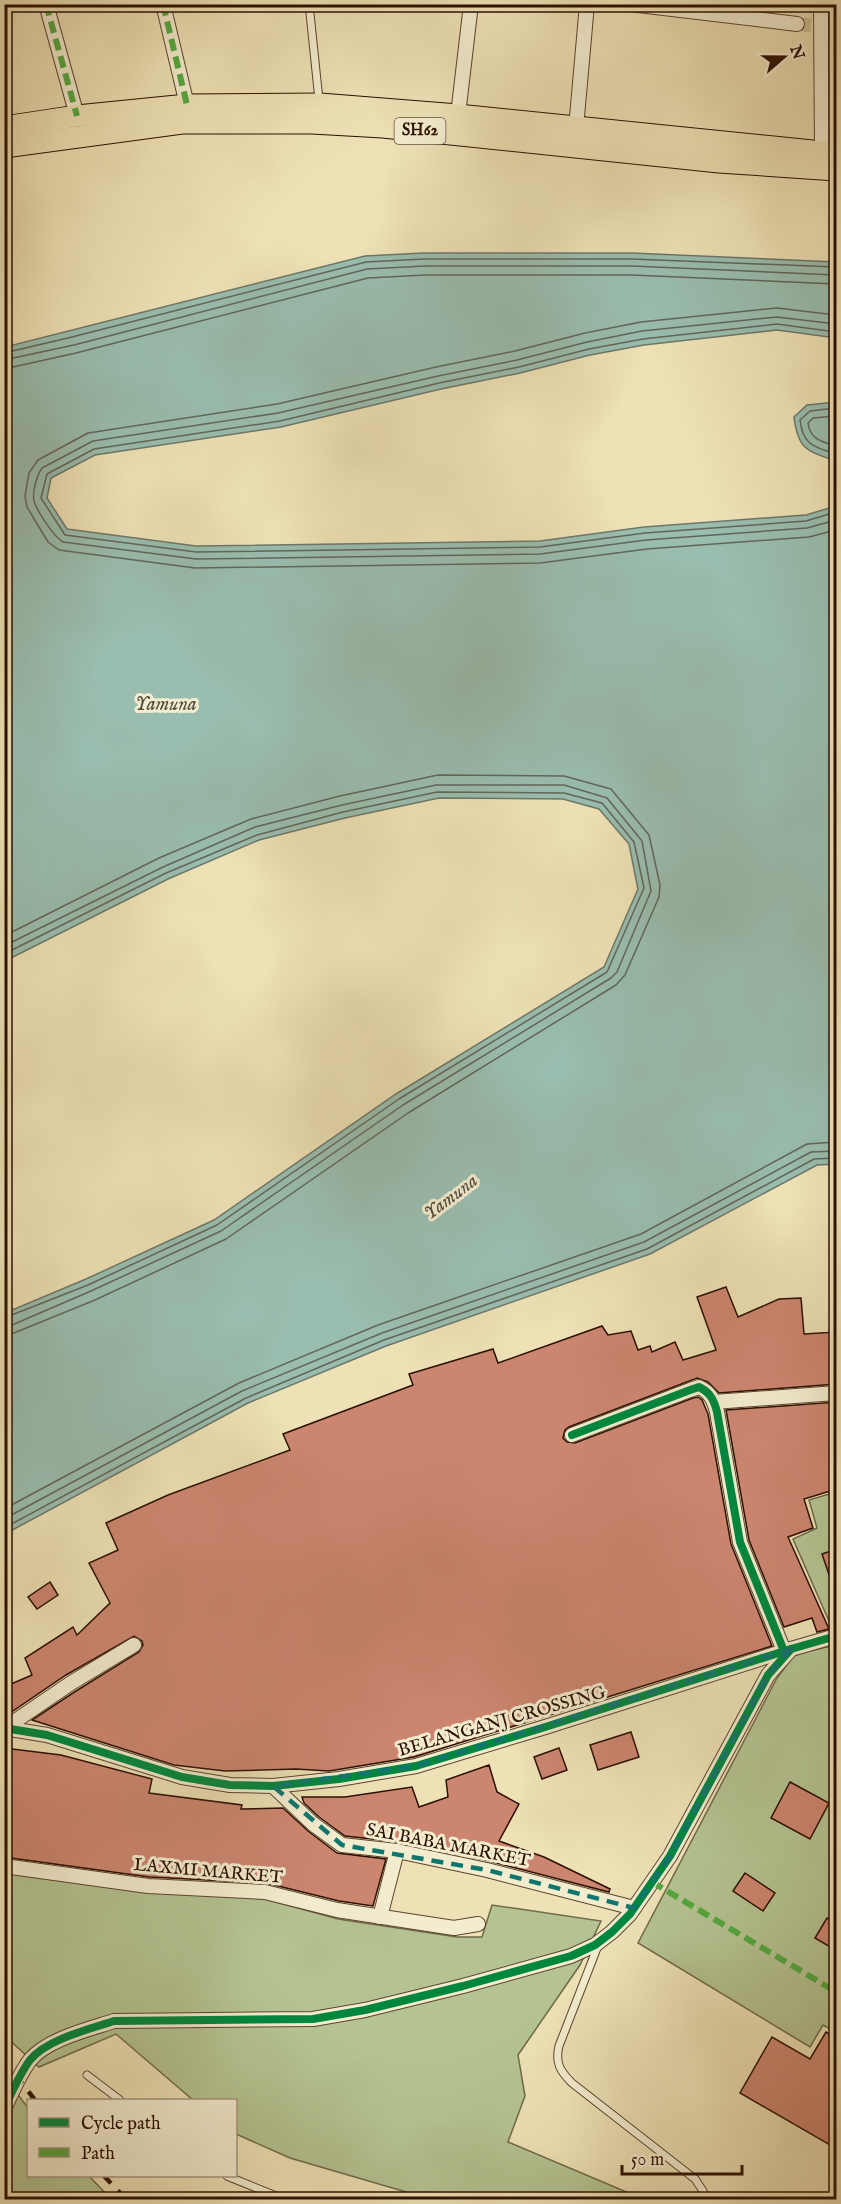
<svg xmlns="http://www.w3.org/2000/svg" width="841" height="2204" font-family="'IM FELL English',serif">
	<style>
		.green { fill: #b4c391; stroke: #706949; stroke-width: 1.5 }
		.water { fill: #99bdaf; stroke: #6d7769; stroke-width: 1.5 }
		.lines { fill: none; stroke-linecap: round; stroke-linejoin: round }
		.shore { stroke: #626658; stroke-width: 1.5 }
		.building { fill: #cc8670; stroke: #2b0f01; stroke-width: 1.5 }
		.minor-tunnel { stroke: #d0c29a; stroke-width: 14; stroke-dasharray: 14 7; stroke-linecap: butt }
		.service-casing { stroke: #5c442e; stroke-width: 9 }
		.minor-casing { stroke: #5c442e; stroke-width: 16 }
		.primary-casing { stroke: #2b0f01; stroke-width: 23 }
		.service { stroke: #f3eccf; stroke-width: 7 }
		.minor { stroke: #f3eccf; stroke-width: 14 }
		.primary { stroke: #ede1b5; stroke-width: 21 }
		.rail { stroke: #2b0f01; stroke-width: 4.5; stroke-dasharray: 10 10; stroke-linecap: butt }
		.quiet { stroke: #54a840; stroke-width: 6; stroke-dasharray: 12 6; stroke-linecap: butt }
		.cycleway-casing { stroke: #f3eccf; stroke-width: 11 }
		.cycleway { stroke: #00873e; stroke-width: 8 }
		.marked { fill: none; stroke: #0f766e; stroke-width: 4.5; stroke-dasharray: 12 8; stroke-linejoin: round }
		.labels { text-anchor: middle; dominant-baseline: central; stroke-width: 6; stroke-linejoin: round; paint-order: stroke }
		.shield { fill: #f3eccf; stroke: #67513f; stroke-width: 1.5 }
		.shield-label { font-size: 16px; font-weight: bold; fill: #2b0f01 }
		.street-label { font-size: 18px; fill: #2b0f01; stroke: #f3eccf }
		.water-label { font-size: 20px; font-style: italic; fill: #524c3e; stroke: #f3eccf }
	</style>
	<rect width="100%" height="100%" fill="#ede1b5"/>
	<filter id="stains"><feTurbulence type="fractalNoise" baseFrequency=".00333" numOctaves="4"/><feColorMatrix values="0 0 0 0 .2 0 0 0 0 .09 0 0 0 0 .02 0 0 0 .5 -.17"/></filter>
	<radialGradient id="worn" r=".72"><stop offset=".6" stop-color="#630" stop-opacity="0"/><stop offset="1" stop-color="#630" stop-opacity=".3"/></radialGradient>
	<g class="green">
		<path d="M836,1492V1637L793,1539L817,1528L809,1500Z"/>
		<path d="M836,1645V2032L823,2025L810,2047L638,1943L777,1678L795,1654Z"/>
		<path d="M4,1872L261,1898L338,1919L457,1937H482L492,1905L601,1921L580,1965L518,2055L525,2096L508,2142L643,2199H430L290,2158L236,2134V2100H193L116,2034L39,2067L5,2036Z"/>
		<path d="M4,2076L28,2108V2176H89L111,2199H5Z"/>
	</g>
	<g class="water">
		<path d="M424,253H632L836,262V338L777,330L644,345L590,355L520,373L441,389L281,427L95,455L51,478L47,498L67,529L196,546L540,541L644,527L806,515L836,506V1164L817,1165L650,1254L386,1346L248,1403L5,1534V1313L86,1279L214,1220L396,1094L604,967L638,889L629,844L599,809L563,799L439,798L345,818L259,840L168,879L5,961V347L365,256Z"/>
		<path d="M836,402V461C807,451 798,450 794,417L807,405Z"/>
	</g>
	<g class="lines">
		<g class="shore">
			<path d="M836,315L777,308L641,322L585,333L515,351L436,367L277,404L88,433L38,460L29,473L25,496L27,507L48,542L59,550L195,568L540,563L647,549L809,537L836,530"/>
			<path d="M836,324L777,317L642,331L587,342L517,360L438,376L278,413L93,441L42,468C37,475 32,492 34,501C37,511 54,537 63,542L196,559L540,554L646,540L807,528L836,520"/>
			<path d="M836,332L777,324L643,339L589,349L519,367L439,383L280,421L94,449L47,474L41,498L65,535L196,552L540,547L645,533L806,521L836,512"/>
			<path d="M4,353L72,337L366,262L424,259H632L836,267"/>
			<path d="M4,360L74,345L367,269L425,266H632L836,275"/>
			<path d="M4,369L76,353L368,278L425,275H632L836,284"/>
			<path d="M836,408L810,411L800,420C803,446 815,447 836,454"/>
			<path d="M836,416L813,418L808,423C810,440 823,442 836,446"/>
			<path d="M4,936L159,858L251,819L340,796L438,775L564,776L611,789L649,835L660,885L659,897L625,975L616,985L408,1113L226,1239L95,1300L14,1333L4,1335"/>
			<path d="M4,946L163,867L255,827L342,805L436,785H564L607,798L642,841L651,891L617,972L611,978L403,1105L221,1231L91,1291L12,1325L4,1326"/>
			<path d="M4,954L166,873L257,835L343,812L437,792L564,793L602,803L634,842L644,888L607,972L399,1099L217,1225L88,1285L4,1318"/>
			<path d="M4,1509L239,1383L378,1325L641,1234L807,1144L836,1142"/>
			<path d="M4,1519L242,1391L382,1333L644,1242L811,1152L836,1151"/>
			<path d="M4,1528L246,1398L384,1340L647,1249L814,1159L836,1158"/>
		</g>
	</g>
	<g class="building">
		<path d="M726,1287L738,1317L779,1299L801,1298L804,1334L837,1332V1384L719,1393L708,1382L697,1378L569,1427L565,1430L563,1438L567,1442L575,1443L693,1398L698,1397L702,1400L708,1414L731,1544L772,1646L414,1757L329,1771L296,1769L225,1771L174,1765L32,1720L76,1691L139,1652L143,1645L142,1641L134,1636L66,1675L4,1717V1687L32,1675L25,1658L73,1627L77,1635L110,1603L89,1563L118,1550L106,1523L168,1495L290,1450L283,1434L413,1385L409,1374L493,1349L498,1363L602,1326L608,1335L631,1331L638,1350L650,1346L652,1352L675,1342L683,1360L716,1350L697,1297Z"/>
		<path d="M837,1402V1489L804,1499L813,1528L788,1537L829,1629L817,1632L812,1618L784,1627L749,1540L726,1410Z"/>
		<path d="M837,1549V1589H834L822,1554Z"/>
		<path d="M50,1582L58,1595L37,1609L28,1597Z"/>
		<path d="M631,1732L639,1757L598,1770L590,1745Z"/>
		<path d="M4,1748L61,1755L152,1779L149,1793L242,1805L241,1809L283,1808L308,1831L337,1853L386,1859L373,1906L339,1901L266,1883L149,1877L4,1857Z"/>
		<path d="M559,1748L567,1770L542,1779L534,1757Z"/>
		<path d="M489,1765L497,1792L519,1804L499,1841L544,1857L610,1889L609,1892L489,1861L399,1842L345,1836L319,1817L304,1803L302,1797H345L412,1787L419,1807L448,1797L446,1780Z"/>
		<path d="M790,1782L829,1803L810,1839L771,1818Z"/>
		<path d="M745,1873L775,1893L763,1911L733,1891Z"/>
		<path d="M827,1918L837,1924V1951L815,1938Z"/>
		<path d="M826,2032L837,2038V2149L740,2093L772,2037L810,2059Z"/>
	</g>
	<g class="lines">
		<path class="minor-tunnel" d="M797,24L821,26"/>
		<g class="service-casing">
			<g id="service">
				<path d="M309,4L319,100"/>
				<path d="M599,1943L559,2046C555,2063 560,2071 572,2083L695,2179L703,2191L706,2200"/>
				<path d="M87,2075L120,2100"/>
				<path d="M227,2176L286,2200"/>
			</g>
		</g>
		<g class="minor-casing">
			<g id="minor">
				<path d="M46,4L77,116"/>
				<path d="M163,4L187,105"/>
				<path d="M630,4L797,24"/>
				<path d="M458,115L471,4"/>
				<path d="M576,128L587,4"/>
				<path d="M822,152L821,11L823,6L827,4"/>
				<path d="M714,1402L836,1393"/>
				<path d="M572,1435L690,1390L699,1387C710,1392 714,1400 717,1412L740,1542L784,1651"/>
				<path d="M4,1728L47,1735L182,1777L230,1785L273,1786L339,1779L416,1766L542,1728L791,1649L836,1636"/>
				<path d="M5,1728L71,1683L134,1645"/>
				<path d="M273,1786L313,1824L342,1845L397,1851L487,1870L634,1908"/>
				<path d="M4,1866L148,1886L265,1892L337,1910L454,1928L478,1924"/>
				<path d="M380,1917L397,1851"/>
				<path d="M4,2109C12,2092 19,2075 30,2060C47,2039 90,2029 114,2021L313,2019L365,2010L463,1986L571,1956L595,1945L612,1932L630,1914L670,1856L768,1675L791,1649"/>
			</g>
		</g>
		<g class="primary-casing">
			<g id="primary">
				<path d="M4,127L77,116L187,105L320,104L458,115L822,152H836"/>
				<path d="M4,147L182,123H312L383,127L719,162L836,170"/>
			</g>
		</g>
		<use href="#service" class="service"/>
		<use href="#minor" class="minor"/>
		<use href="#primary" class="primary"/>
		<g class="rail">
			<path d="M4,2060L35,2100"/>
			<path d="M104,2176L127,2200"/>
		</g>
		<g class="quiet">
			<path d="M46,4L77,116"/>
			<path d="M163,4L187,105"/>
			<path d="M652,1882L833,1990H836"/>
		</g>
		<g class="cycleway-casing">
			<g id="cycleway">
				<path d="M572,1435L690,1390L699,1387C710,1392 714,1400 717,1412L740,1542L784,1651"/>
				<path d="M4,1728L47,1735L182,1777L230,1785L273,1786L339,1779L416,1766L542,1728L791,1649L836,1636"/>
				<path d="M4,2109C12,2092 19,2075 30,2060C47,2039 90,2029 114,2021L313,2019L365,2010L463,1986L571,1956L595,1945L612,1932L630,1914L670,1856L768,1675L791,1649"/>
			</g>
		</g>
		<use href="#cycleway" class="cycleway"/>
	</g>
	<path class="marked" d="M791,1649L768,1675L670,1856L634,1908L487,1870L342,1845L273,1786L416,1766Z"/>
	<g class="labels">
		<rect class="shield" x="394.5" y="118" width="51" height="26" rx="4.5"/>
		<g class="shield-label">
			<text x="420" y="131">SH62</text>
		</g>
		<g class="street-label">
			<text transform="translate(502 1722) rotate(-16)">BELANGANJ CROSSING</text>
			<text transform="translate(448 1846) rotate(11)">SAI BABA MARKET</text>
			<text transform="translate(208 1872) rotate(5)">LAXMI MARKET</text>
		</g>
		<g class="water-label">
			<text x="166" y="704">Yamuna</text>
			<text transform="translate(451 1197) rotate(-37)">Yamuna</text>
		</g>
	</g>
	<rect width="841" height="2204" fill="none" stroke="#ede1b5" stroke-width="24"/>
	<rect x="6" y="6" width="829" height="2192" fill="none" stroke="#2b0f01" stroke-width="3"/>
	<rect x="12" y="12" width="817" height="2180" fill="none" stroke="#2b0f01" stroke-width="1.5"/>
	<rect x="27" y="2099" width="210" height="78" fill="#f3eccf" stroke="#a3947d" stroke-width="1.5"/>
	<rect x="39" y="2118" width="30" height="9" fill="#00873e" stroke="#a3947d" stroke-width="1.5"/>
	<text x="81" y="2129" font-size="18" fill="#2b0f01">Cycle path</text>
	<rect x="39" y="2148" width="30" height="9" fill="#54a840" stroke="#a3947d" stroke-width="1.5"/>
	<text x="81" y="2159" font-size="18" fill="#2b0f01">Path</text>
	<g transform="translate(784 57) rotate(70)" stroke="#f3eccf" stroke-width="4.5" paint-order="stroke">
	<path d="M0-4.5L10 22L0 15L-10 22Z" fill="#2b0f01"/>
	<text y="-9" font-size="16" font-weight="bold" text-anchor="middle" fill="#2b0f01">N</text>
	</g>
	<path d="M622 2165v9h120v-9" fill="none" stroke="#2b0f01" stroke-width="3"/>
	<text x="631" y="2165" font-size="18" fill="#2b0f01" stroke="#f3eccf" stroke-width="4.5" paint-order="stroke">50 m</text>
	<rect width="100%" height="100%" filter="url(#stains)"/>
	<rect width="100%" height="100%" fill="url(#worn)"/>
</svg>
